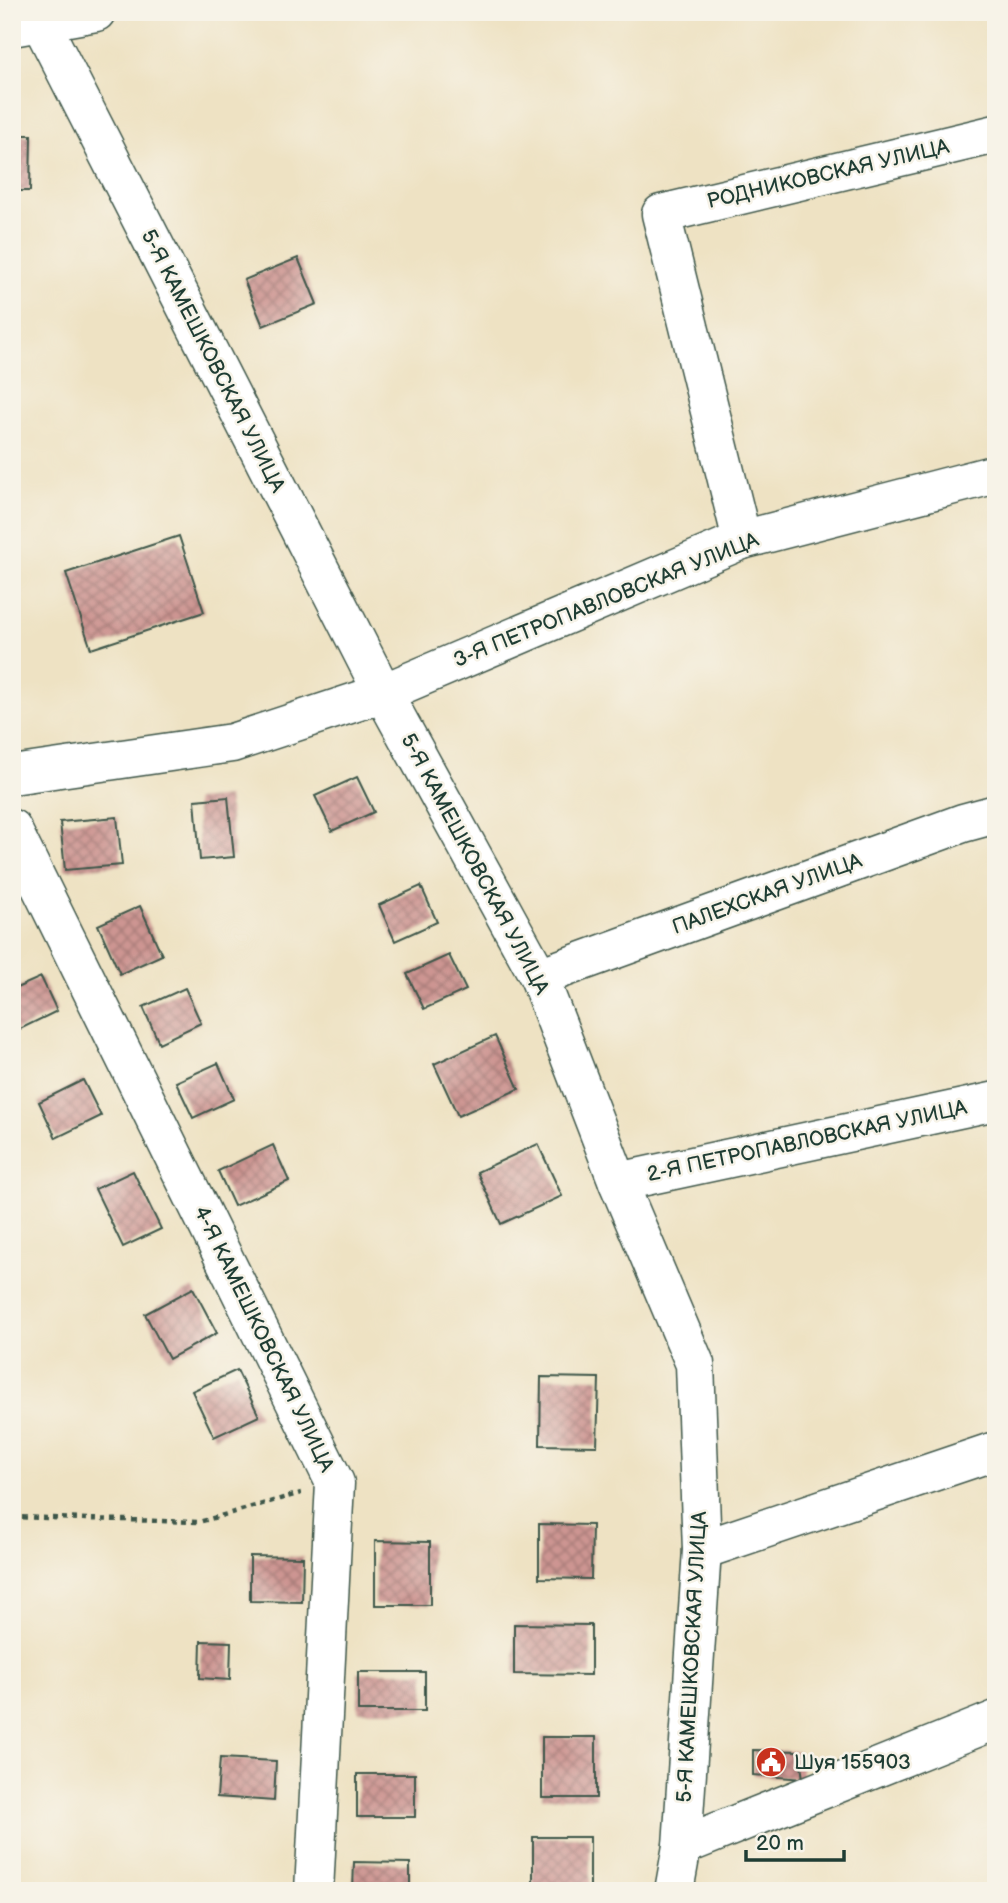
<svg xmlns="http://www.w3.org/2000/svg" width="1008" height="1903" font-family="'Balsamiq Sans',sans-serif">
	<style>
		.building { fill: url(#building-cross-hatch) }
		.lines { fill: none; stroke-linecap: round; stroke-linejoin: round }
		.minor-casing { stroke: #3e5649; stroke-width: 41 }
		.path { stroke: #3e5649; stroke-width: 4.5; stroke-dasharray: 5 5; stroke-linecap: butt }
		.minor { stroke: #fff; stroke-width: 38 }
		.labels { text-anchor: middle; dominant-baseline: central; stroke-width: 5; stroke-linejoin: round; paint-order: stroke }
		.street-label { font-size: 21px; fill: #1f3d34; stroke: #f7f3e8 }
		.poi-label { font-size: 21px; fill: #1f3d34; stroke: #f7f3e8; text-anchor: start }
	</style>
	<defs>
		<pattern id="building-cross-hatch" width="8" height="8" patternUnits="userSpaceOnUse" patternTransform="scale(1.75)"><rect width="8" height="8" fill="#cd9592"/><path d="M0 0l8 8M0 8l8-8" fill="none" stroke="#a67b78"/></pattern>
	</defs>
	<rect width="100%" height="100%" fill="#f7f3e8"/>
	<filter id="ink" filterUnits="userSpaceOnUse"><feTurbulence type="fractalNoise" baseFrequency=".0143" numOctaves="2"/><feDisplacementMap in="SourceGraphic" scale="14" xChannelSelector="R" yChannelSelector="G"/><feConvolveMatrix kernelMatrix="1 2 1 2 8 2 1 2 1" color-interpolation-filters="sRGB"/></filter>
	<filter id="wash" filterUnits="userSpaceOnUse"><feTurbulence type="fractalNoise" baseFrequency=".00686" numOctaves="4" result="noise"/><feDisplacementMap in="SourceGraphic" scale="28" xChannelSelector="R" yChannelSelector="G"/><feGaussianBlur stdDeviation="1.57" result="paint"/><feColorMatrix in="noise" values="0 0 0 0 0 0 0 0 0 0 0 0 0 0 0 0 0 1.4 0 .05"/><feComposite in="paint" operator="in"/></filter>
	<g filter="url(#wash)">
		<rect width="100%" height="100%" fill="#eee2c3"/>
		<g id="blocks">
			<g class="building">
				<path d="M12,135H31L30,191H12Z"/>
				<path d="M298,258L317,304L263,326L244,280Z"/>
				<path d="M179,536L204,612L91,649L66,573Z"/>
				<path d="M357,777L374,812L332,831L315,796Z"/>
				<path d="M228,797L234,857L200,860L195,800Z"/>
				<path d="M117,817L122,865L65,870L60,822Z"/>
				<path d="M421,886L437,922L395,941L379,905Z"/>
				<path d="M140,906L162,955L120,974L98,925Z"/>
				<path d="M449,955L466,990L424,1009L407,974Z"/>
				<path d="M41,977L57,1011L12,1033V990Z"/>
				<path d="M185,988L201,1023L159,1043L143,1007Z"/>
				<path d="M495,1036L519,1089L458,1116L434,1064Z"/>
				<path d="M218,1063L234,1099L193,1118L176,1082Z"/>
				<path d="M83,1080L101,1116L56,1138L39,1102Z"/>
				<path d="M538,1144L562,1196L501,1224L477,1172Z"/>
				<path d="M273,1145L289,1181L234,1206L218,1171Z"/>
				<path d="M133,1171L161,1229L123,1247L95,1189Z"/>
				<path d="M193,1288L217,1333L169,1359L145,1314Z"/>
				<path d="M237,1370L259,1416L214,1437L192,1391Z"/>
				<path d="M541,1377L599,1378L597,1446L540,1445Z"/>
				<path d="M539,1524L592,1525L591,1579L539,1578Z"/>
				<path d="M375,1541L430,1542V1605H375Z"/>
				<path d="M250,1556L303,1557L302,1602L250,1601Z"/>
				<path d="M514,1624L591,1625V1675L514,1674Z"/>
				<path d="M201,1641L231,1642L230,1680L200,1678Z"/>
				<rect x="358" y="1672" width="67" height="39"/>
				<rect x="542" y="1737" width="54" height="61"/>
				<path d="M753,1750L799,1751L803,1779L753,1775Z"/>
				<path d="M220,1758L276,1761L274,1801L217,1797Z"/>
				<rect x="357" y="1774" width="58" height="43"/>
				<rect x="533" y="1837" width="57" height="54"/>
				<path d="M354,1862L410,1863V1891H353Z"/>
			</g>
		</g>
	</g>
	<g filter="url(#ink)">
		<use href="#blocks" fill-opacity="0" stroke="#3e5649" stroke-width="2"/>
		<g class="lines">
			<g class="minor-casing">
				<g id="minor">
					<path d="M40,21L383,693L539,977L618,1182L695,1364L702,1550L682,1846L674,1891"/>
					<path d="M12,27L96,12"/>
					<path d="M742,540L661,214L996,134"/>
					<path d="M12,775L232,743L383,693L742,540L996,474"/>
					<path d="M12,829L335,1483L314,1891"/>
					<path d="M539,977L963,823L996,814"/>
					<path d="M618,1182L996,1101"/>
					<path d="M702,1550L992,1452"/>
					<path d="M682,1846L996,1720"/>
				</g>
			</g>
			<path class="path" d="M12,1517L199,1522L301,1493"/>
			<use href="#minor" class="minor"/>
		</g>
	</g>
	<defs>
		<g id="civic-disc" transform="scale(1.575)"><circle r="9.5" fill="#c8321e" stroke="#f7f3e8"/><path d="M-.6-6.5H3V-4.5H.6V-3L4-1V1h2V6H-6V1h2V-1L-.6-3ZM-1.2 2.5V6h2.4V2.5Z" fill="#fff"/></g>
	</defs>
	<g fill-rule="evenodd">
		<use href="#civic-disc" x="771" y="1762"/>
	</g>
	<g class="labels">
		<g class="street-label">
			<text transform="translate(828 174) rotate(-13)">РОДНИКОВСКАЯ УЛИЦА</text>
			<text transform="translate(213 361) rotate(63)">5-Я КАМЕШКОВСКАЯ УЛИЦА</text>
			<text transform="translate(606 600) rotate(-22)">3-Я ПЕТРОПАВЛОВСКАЯ УЛИЦА</text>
			<text transform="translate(475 864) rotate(62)">5-Я КАМЕШКОВСКАЯ УЛИЦА</text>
			<text transform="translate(767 894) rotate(-20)">ПАЛЕХСКАЯ УЛИЦА</text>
			<text transform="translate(807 1141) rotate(-12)">2-Я ПЕТРОПАВЛОВСКАЯ УЛИЦА</text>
			<text transform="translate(264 1339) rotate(64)">4-Я КАМЕШКОВСКАЯ УЛИЦА</text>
			<text transform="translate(692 1657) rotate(-87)">5-Я КАМЕШКОВСКАЯ УЛИЦА</text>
		</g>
		<g class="poi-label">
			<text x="794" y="1762">Шуя 155903</text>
		</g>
	</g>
	<rect width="1008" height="1903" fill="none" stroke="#f7f3e8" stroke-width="42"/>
	<path d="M746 1850v10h98v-10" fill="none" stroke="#1f3d34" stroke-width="3.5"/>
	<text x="756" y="1850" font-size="21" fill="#1f3d34" stroke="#f7f3e8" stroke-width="5" paint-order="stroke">20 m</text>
</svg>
